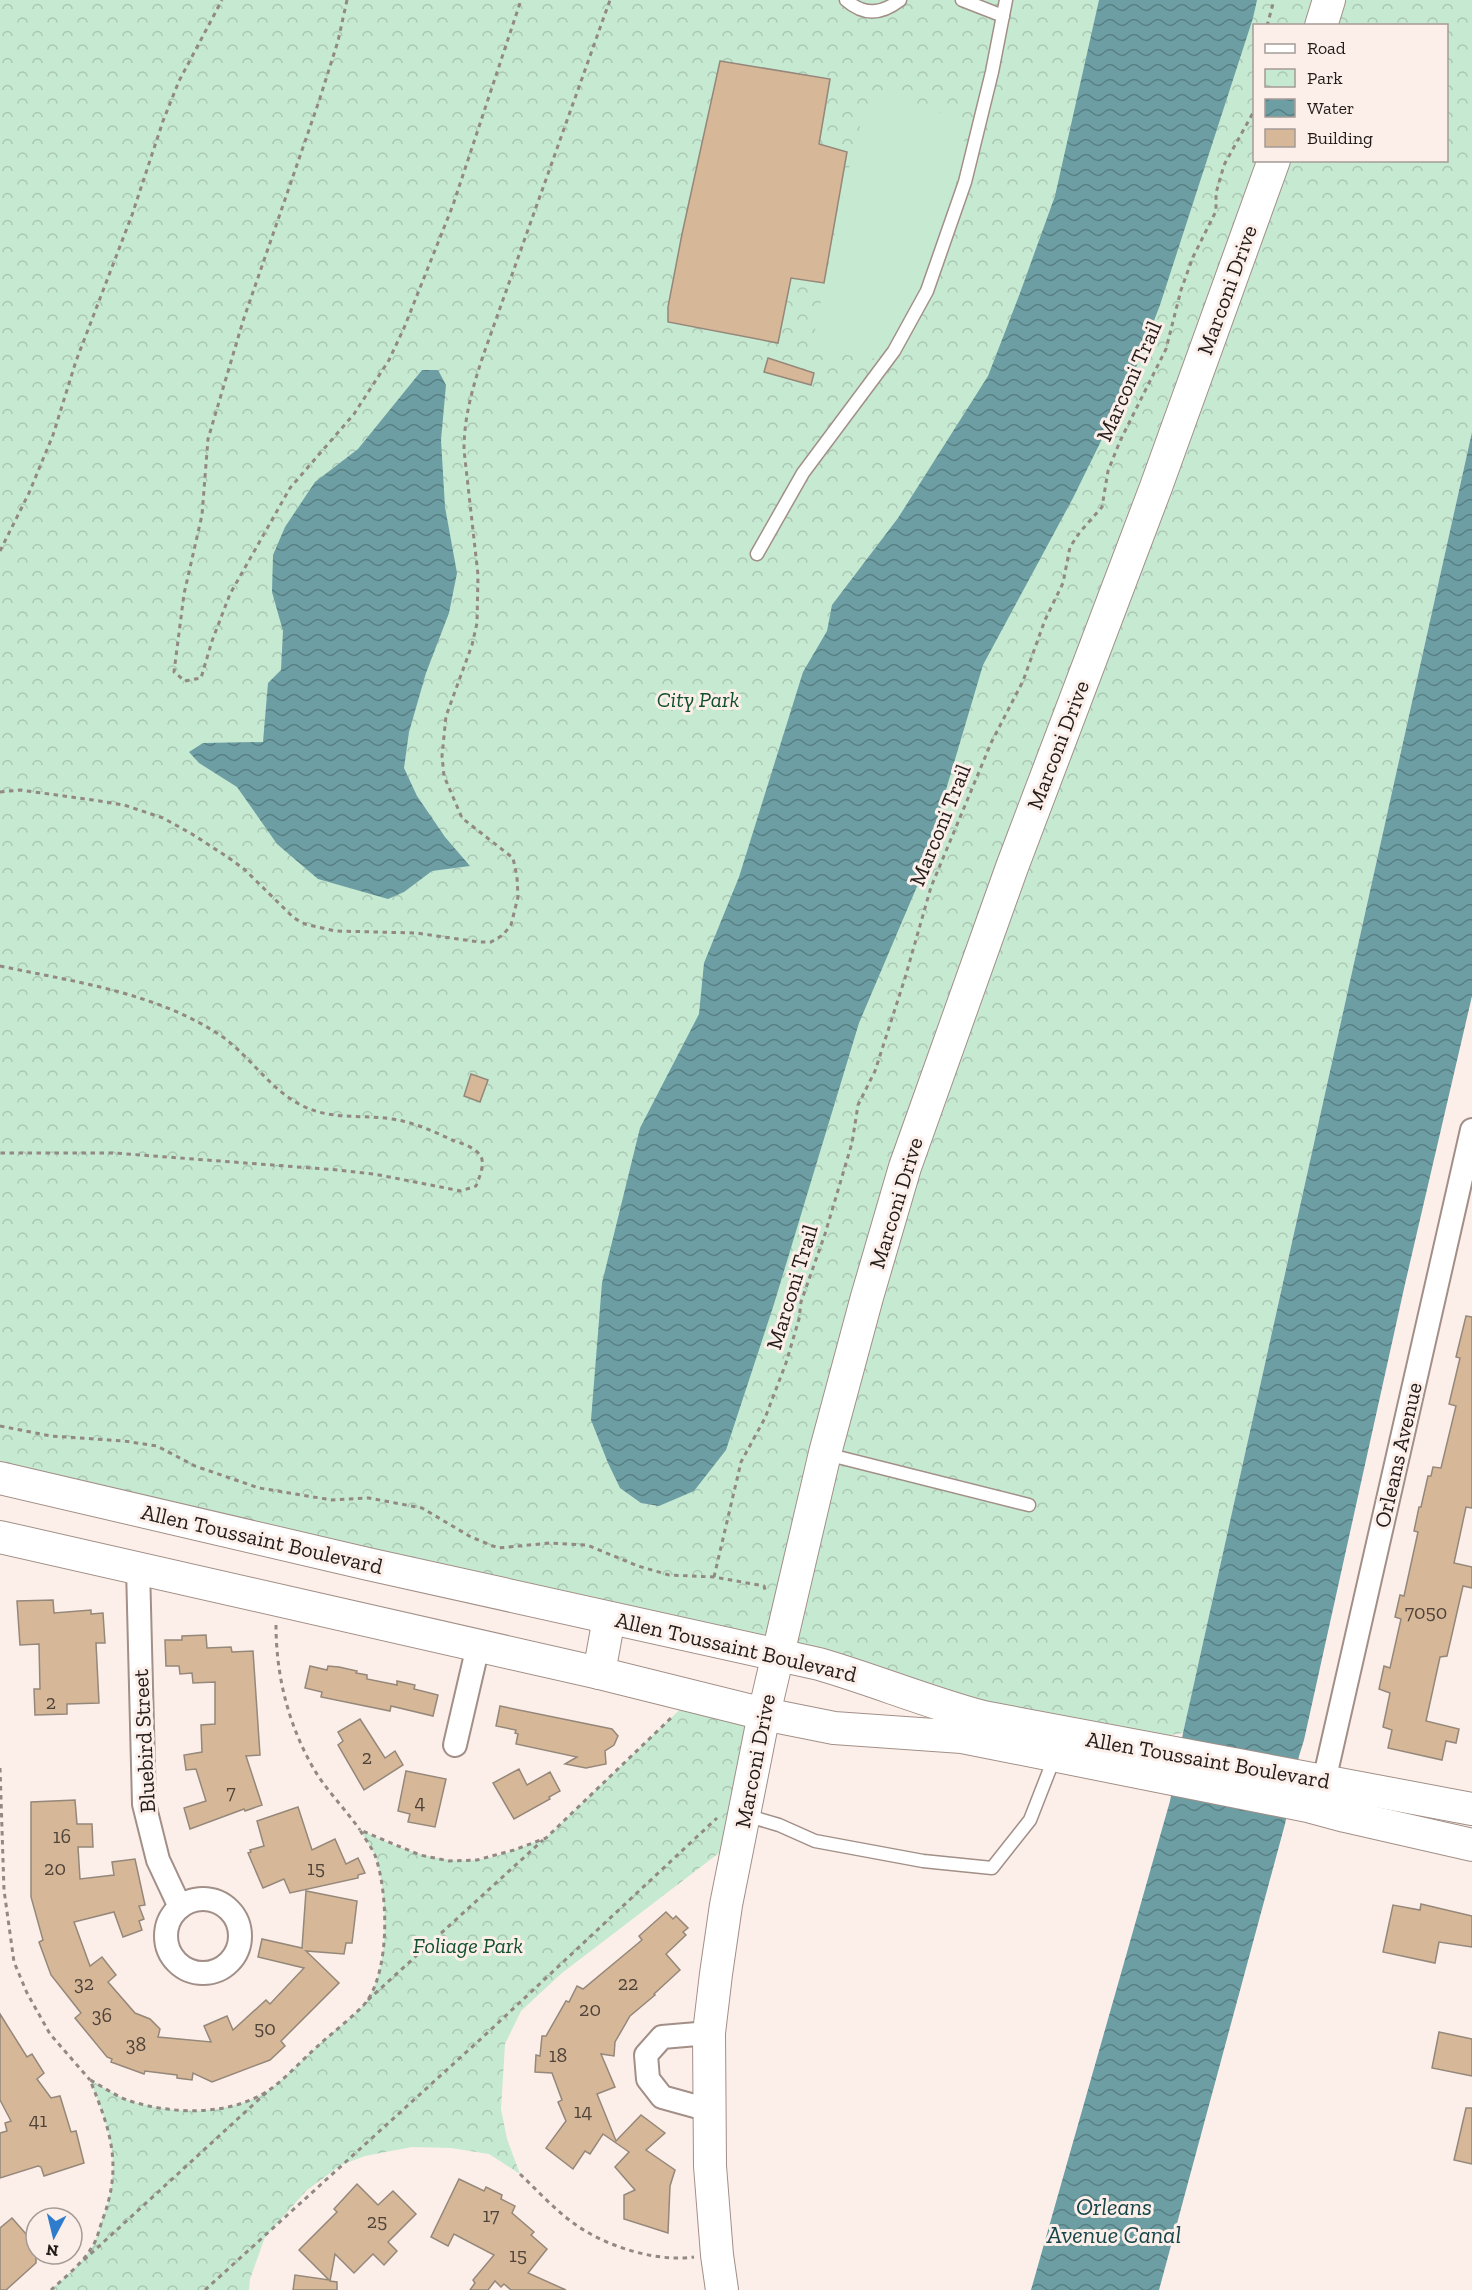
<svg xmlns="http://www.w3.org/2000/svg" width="1472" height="2290" font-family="'Zilla Slab',serif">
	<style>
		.park { fill: url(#park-crowns); fill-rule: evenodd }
		.pitch { fill: #c6e9d1 }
		.water { fill: url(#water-waves) }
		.building { fill: #d6b899; stroke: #958779; stroke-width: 1.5 }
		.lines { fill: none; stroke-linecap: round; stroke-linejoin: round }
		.lane-casing { stroke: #a28f87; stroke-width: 15 }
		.street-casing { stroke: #a28f87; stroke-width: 26 }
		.secondary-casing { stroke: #a28f87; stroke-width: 34 }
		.path { stroke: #928884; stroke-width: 3; stroke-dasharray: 4.5 4.5; stroke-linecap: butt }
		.lane { stroke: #fff; stroke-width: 12 }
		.street { stroke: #fff; stroke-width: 22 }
		.secondary { stroke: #fff; stroke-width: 32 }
		.labels { text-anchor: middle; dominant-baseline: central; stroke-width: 6; stroke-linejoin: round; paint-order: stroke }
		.number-label { font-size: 20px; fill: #504339 }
		.street-label { font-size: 22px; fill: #231c19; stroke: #fcefea }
		.park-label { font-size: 22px; font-style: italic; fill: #104f2e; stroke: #fcefea }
		.water-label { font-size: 24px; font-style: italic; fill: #154448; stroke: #fcefea }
	</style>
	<defs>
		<pattern id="park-crowns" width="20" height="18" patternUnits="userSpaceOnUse" patternTransform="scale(1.5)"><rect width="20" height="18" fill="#c6e9d1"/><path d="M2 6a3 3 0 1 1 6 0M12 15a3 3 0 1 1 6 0" fill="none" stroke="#aac7b3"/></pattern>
		<pattern id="water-waves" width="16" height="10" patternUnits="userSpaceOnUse" patternTransform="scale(1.5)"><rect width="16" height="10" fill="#6c9ea3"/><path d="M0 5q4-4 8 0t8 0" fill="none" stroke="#588084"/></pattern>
	</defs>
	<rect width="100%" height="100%" fill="#fcefea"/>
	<g class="park">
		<path d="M0,0H1472V432L1183,1733L1117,1744L0,1478ZM1254,26H1446V160H1254Z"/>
		<path d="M694,1696L764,1714L740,1837L562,1973L521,2011L505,2044L501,2109L507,2139L520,2174L489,2154L451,2148L412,2147L365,2156L341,2165L306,2191L265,2237L250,2279L249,2290H51C65,2277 82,2264 92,2247C97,2240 99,2230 102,2221C123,2166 111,2132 90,2080C102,2086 114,2095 127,2100C172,2115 232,2117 272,2088C289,2075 304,2058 320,2044C332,2033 358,2013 367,2001C390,1968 388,1895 376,1858C373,1849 365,1839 360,1830C397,1847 434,1864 475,1860C499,1858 524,1846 546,1838Z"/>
	</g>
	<path class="pitch" d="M888,96L951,116L965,135L962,160L953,195L952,220L894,351L876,358L865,359L838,353L819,342L815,330L846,180L864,111Z"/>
	<g class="water">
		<path d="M1099,0H1257L1253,18L1160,305L1132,378L1073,498L983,665L918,884L859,1023L774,1304L726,1450L694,1491L659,1506L641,1503L620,1488L608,1463L591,1420L602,1283L640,1128L699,1014L704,963L739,877L803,672L827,631L832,605L898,518L988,376L1020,293L1055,196Z"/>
		<path d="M422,370H438L446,385L441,440L445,507L457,573L449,613L426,673L409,732L404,768L417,796L445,837L470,866L432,871L404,892L388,899L318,879L277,844L237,787L199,763L189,752L203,743L263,742L268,683L281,670L283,631L272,592L273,555L285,527L315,482L358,449Z"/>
		<path d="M1472,432V996L1405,1284L1304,1740L1299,1756L1285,1824L1159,2290H1031L1170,1801L1183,1733Z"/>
	</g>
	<g class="building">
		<path d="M720,61L830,79L819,144L847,152L824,283L791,278L778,343L668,322V307L682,234Z"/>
		<path d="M768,358L814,373L811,385L764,372Z"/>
		<path d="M471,1074L488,1080L480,1102L464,1096Z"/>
		<path d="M1466,1316L1472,1317V1508L1466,1507L1454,1563L1472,1567V1588L1463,1586L1447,1656L1440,1657L1426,1721L1459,1729L1456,1743L1446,1741L1442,1760L1388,1748L1392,1730L1383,1727L1390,1693L1379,1689L1384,1666L1390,1668L1401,1619L1395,1617L1400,1595L1404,1596L1418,1532L1414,1531L1419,1507H1421L1428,1476H1431L1433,1467L1441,1468L1456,1406L1449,1404L1460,1358L1456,1357Z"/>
		<path d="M53,1600L54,1613L91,1610V1614L103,1613L105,1643H96L99,1703L67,1704V1714L35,1715L34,1689H40L39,1644L20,1645L17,1601Z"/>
		<path d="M206,1635L207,1648L231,1647L232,1652L253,1651L260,1755L246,1756L262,1805L245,1811L244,1809L190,1829L184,1808L206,1801L196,1769L186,1770L184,1755L202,1752L201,1725L215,1724V1682L193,1683L192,1673L180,1674L179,1666H166L165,1640H182V1636Z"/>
		<path d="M310,1666L327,1670L328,1666L339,1667L357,1671L356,1673L367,1675V1679L397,1685V1681L415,1685L414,1689L438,1695L433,1716L391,1706L390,1711L321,1697L322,1692L305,1688Z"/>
		<path d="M500,1706L612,1729L618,1736L614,1745L605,1751L606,1764L586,1768L565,1764L577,1757L516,1744L518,1734L515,1733L516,1730L496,1726Z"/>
		<path d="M360,1719L385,1758L395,1751L403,1765L364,1790L338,1745L343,1741L338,1732Z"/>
		<path d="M519,1769L527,1785L550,1772L560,1791L549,1797L550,1799L514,1819L493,1783Z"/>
		<path d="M406,1771L446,1779L435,1827L408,1822L410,1814L398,1811Z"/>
		<path d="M75,1800L77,1824H92L93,1847H78L80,1879L114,1875L112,1862L135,1859L145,1905L139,1906L144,1919L139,1921L142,1930L123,1937L114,1912L74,1922L90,1966L102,1957L116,1975L108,1982L135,2013L150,2019L160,2029L158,2037L211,2042L204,2026L227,2016L233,2030L266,2000L270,2004L304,1968L258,1957L262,1939L302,1948L306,1891L357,1901L352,1943H346L344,1954L306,1951L339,1983L281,2041L285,2046L270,2060L212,2082L193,2073L192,2080L177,2078V2075L145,2071L144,2074L111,2062L112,2059L107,2057L75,2018L81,2013L51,1975L39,1942L43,1940L31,1897V1802Z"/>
		<path d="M298,1807L312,1850L335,1839L346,1864L358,1858L365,1873L358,1875V1878L290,1893L284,1879L263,1888L248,1853L251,1852L250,1850L264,1846L257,1821Z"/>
		<path d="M1421,1904L1472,1916V1947L1439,1942L1435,1963L1383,1952L1393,1905L1420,1910Z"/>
		<path d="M666,1912L673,1919L676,1916L688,1928L683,1932L686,1935L666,1954L680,1970L654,1994L655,1995L630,2016L615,2042L614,2056L601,2054L615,2087L597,2094L616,2141L641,2115L665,2133L646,2150L675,2170L670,2186L668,2233L624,2219V2195L635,2190L615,2167L629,2152L603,2134L590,2154L585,2151L573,2169L546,2148L566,2121L558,2102L562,2100L552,2073L535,2072L536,2055L540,2056L542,2036H546L566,2001L569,2002L577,1986L583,1989L642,1940L639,1936Z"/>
		<path d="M0,2014L27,2057L32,2054L44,2073L37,2079L51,2098L60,2096L71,2132L76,2131L84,2163L44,2176L41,2167L38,2166L0,2178V2133L7,2131L5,2123L11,2121L0,2100Z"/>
		<path d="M1439,2032L1472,2039V2076L1432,2068Z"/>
		<path d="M1466,2108H1472V2164L1454,2160Z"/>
		<path d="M459,2179L484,2191L486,2187L502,2195L501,2199L515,2206L512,2213L534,2232L531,2235L547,2249L528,2273L566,2290H511L504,2284L501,2287L495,2281L488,2290H470L475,2283L473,2280L494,2255L454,2234L448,2246L431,2237Z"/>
		<path d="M357,2184L378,2205L393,2191L416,2214L388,2242L397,2251L384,2265L373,2254L354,2273L335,2254L330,2281L337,2282V2290H293L295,2275L329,2280L299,2250L337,2212L334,2209Z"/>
		<path d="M12,2218L26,2234L36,2225V2263L6,2290H0V2228Z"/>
	</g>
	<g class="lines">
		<g class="lane-casing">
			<g id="lane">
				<path d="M846,0C864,16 882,14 900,0"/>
				<path d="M962,0L1003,16"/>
				<path d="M757,554L803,473L894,351L927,291L965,182L992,72L1006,0"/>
				<path d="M826,1454L1029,1505"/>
				<path d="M745,1815L779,1825L815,1841L923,1861L992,1868L1030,1820L1055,1756"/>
			</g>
		</g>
		<g class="street-casing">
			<g id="street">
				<path d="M138,1568L144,1804L158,1860L180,1907"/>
				<path d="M455,1745L478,1646"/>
				<path d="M1324,1781L1472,1130"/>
				<circle cx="203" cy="1936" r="37"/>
				<path d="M709,2033L662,2037L646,2055L648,2079L662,2097L709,2110"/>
			</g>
		</g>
		<g class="secondary-casing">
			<g id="secondary">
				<path d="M1321,26L1329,0"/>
				<path d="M0,1478L368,1564L819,1664C874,1680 927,1702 983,1717L1472,1809"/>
				<path d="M0,1537L599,1673L764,1714L834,1728L962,1737L1308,1806L1345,1816L1472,1845"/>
				<path d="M599,1673L609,1618"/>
				<path d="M722,2290L717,2255L710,2166L709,2033L716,1974L726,1905L764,1714L825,1453L867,1297L905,1167L1012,867L1156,487L1274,160"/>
			</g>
		</g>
		<g class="path">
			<path d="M347,0L338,41L320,98L243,321L208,439L202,515L184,594L174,672L185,681L201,678L212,641L230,594L290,488L354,414L389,360L404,328L453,205L521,0"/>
			<path d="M1267,26L1274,0"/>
			<path d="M0,551L29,493L53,435L76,361L132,215L163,121L179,81L222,0"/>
			<path d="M0,792L20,790L93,800L124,805L163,818L192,834L229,858L244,869L294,918L305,924L335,931L416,933L479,942H491L503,935L511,925L518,897L517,877L513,858L462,818L444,776L442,756L446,716L472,645L477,623L478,575L464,450C464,416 473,386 484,353L610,0"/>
			<path d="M0,966C75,982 154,992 220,1035C249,1055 268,1087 299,1104C330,1121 360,1114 392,1119C413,1122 433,1131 452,1140C461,1143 474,1147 480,1155C486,1163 479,1178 476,1186L461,1191L374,1174L338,1170L114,1153H0"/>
			<path d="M0,1426L51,1436L124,1441L157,1446L195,1466L259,1488L332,1500L369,1498L422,1508L471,1537L498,1548L550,1543L587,1545L638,1566L669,1575L714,1577L764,1586L766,1593"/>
			<path d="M714,1577L741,1462L765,1418L786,1363L799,1319L801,1302L825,1234L852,1143L858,1105L875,1071L905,978L931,887L991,743L1023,681L1045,620L1063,583L1070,547L1080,532L1102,507L1108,471L1120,441L1166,349L1181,290L1193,257L1216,211V193L1224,165L1254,111"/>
			<path d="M276,1625C276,1677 289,1727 315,1771C328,1792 346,1810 360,1830"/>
			<path d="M0,1768L4,1890L14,1962L27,1993L50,2034L90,2080"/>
			<path d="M368,2000L543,1840"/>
			<path d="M520,2174C541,2194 561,2217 587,2232C616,2249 660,2262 694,2257"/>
			<path d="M84,2260L267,2092"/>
			<path d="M51,2290C65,2277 82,2264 92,2247C97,2240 99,2230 102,2221C123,2166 111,2132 90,2080C102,2086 114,2095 127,2100C172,2115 232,2117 272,2088C289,2075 304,2058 320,2044C332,2033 358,2013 367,2001C390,1968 388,1895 376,1858C373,1849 365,1839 360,1830L420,1855L449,1861L477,1860L514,1850L546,1838L671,1718"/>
			<path d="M205,2290L484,2036L717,1818"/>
		</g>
		<use href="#lane" class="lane"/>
		<use href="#street" class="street"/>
		<use href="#secondary" class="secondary"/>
	</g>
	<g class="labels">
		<g class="number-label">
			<text x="1426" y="1612">7050</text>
			<text x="51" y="1702">2</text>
			<text x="367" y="1757">2</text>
			<text x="231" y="1792">7</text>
			<text x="420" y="1802">4</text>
			<text x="62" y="1836">16</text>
			<text x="55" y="1868">20</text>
			<text x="316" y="1868">15</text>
			<text x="84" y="1983">32</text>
			<text x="628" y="1983">22</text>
			<text x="590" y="2009">20</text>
			<text x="102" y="2015">36</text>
			<text x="265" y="2028">50</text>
			<text x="136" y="2044">38</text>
			<text x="558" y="2055">18</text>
			<text x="583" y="2111">14</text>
			<text x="38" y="2120">41</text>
			<text x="491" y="2215">17</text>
			<text x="377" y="2221">25</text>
			<text x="518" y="2255">15</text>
		</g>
		<g class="street-label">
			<text transform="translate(1227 290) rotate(-70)">Marconi Drive</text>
			<text transform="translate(1129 381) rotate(-66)">Marconi Trail</text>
			<text transform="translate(1058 745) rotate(-69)">Marconi Drive</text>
			<text transform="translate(940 825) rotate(-68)">Marconi Trail</text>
			<text transform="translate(896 1203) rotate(-73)">Marconi Drive</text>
			<text transform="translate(792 1287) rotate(-73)">Marconi Trail</text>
			<text transform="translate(1398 1455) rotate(-77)">Orleans Avenue</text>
			<text transform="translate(262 1539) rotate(13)">Allen Toussaint Boulevard</text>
			<text transform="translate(736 1647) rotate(13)">Allen Toussaint Boulevard</text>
			<text transform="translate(144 1741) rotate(-93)">Bluebird Street</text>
			<text transform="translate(1208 1760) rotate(10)">Allen Toussaint Boulevard</text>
			<text transform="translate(755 1761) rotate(-79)">Marconi Drive</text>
		</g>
		<g class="park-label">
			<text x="698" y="699">City Park</text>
			<text x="468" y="1945">Foliage Park</text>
		</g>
		<g class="water-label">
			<text x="1114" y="2206">Orleans<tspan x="1114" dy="28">Avenue Canal</tspan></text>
		</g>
	</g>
	<rect x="1253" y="24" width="195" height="138" fill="#fcefea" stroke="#a59b96" stroke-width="1.5"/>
	<rect x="1265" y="44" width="30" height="9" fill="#ffffff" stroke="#a59b96" stroke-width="1.5"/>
	<text x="1307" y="54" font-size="18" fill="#231c19">Road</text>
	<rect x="1265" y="69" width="30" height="18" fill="url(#park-crowns)" stroke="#a59b96" stroke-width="1.5"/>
	<text x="1307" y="84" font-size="18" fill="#231c19">Park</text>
	<rect x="1265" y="99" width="30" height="18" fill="url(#water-waves)" stroke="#a59b96" stroke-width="1.5"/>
	<text x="1307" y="114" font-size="18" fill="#231c19">Water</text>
	<rect x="1265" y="129" width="30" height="18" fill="#d6b899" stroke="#a59b96" stroke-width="1.5"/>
	<text x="1307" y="144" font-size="18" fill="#231c19">Building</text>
	<g transform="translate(54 2236) rotate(187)"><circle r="28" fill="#fcefea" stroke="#a59b96" stroke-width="1.5"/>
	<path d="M0-4.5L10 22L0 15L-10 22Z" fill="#307ccc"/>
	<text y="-9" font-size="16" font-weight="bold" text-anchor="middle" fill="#231c19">N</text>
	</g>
</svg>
